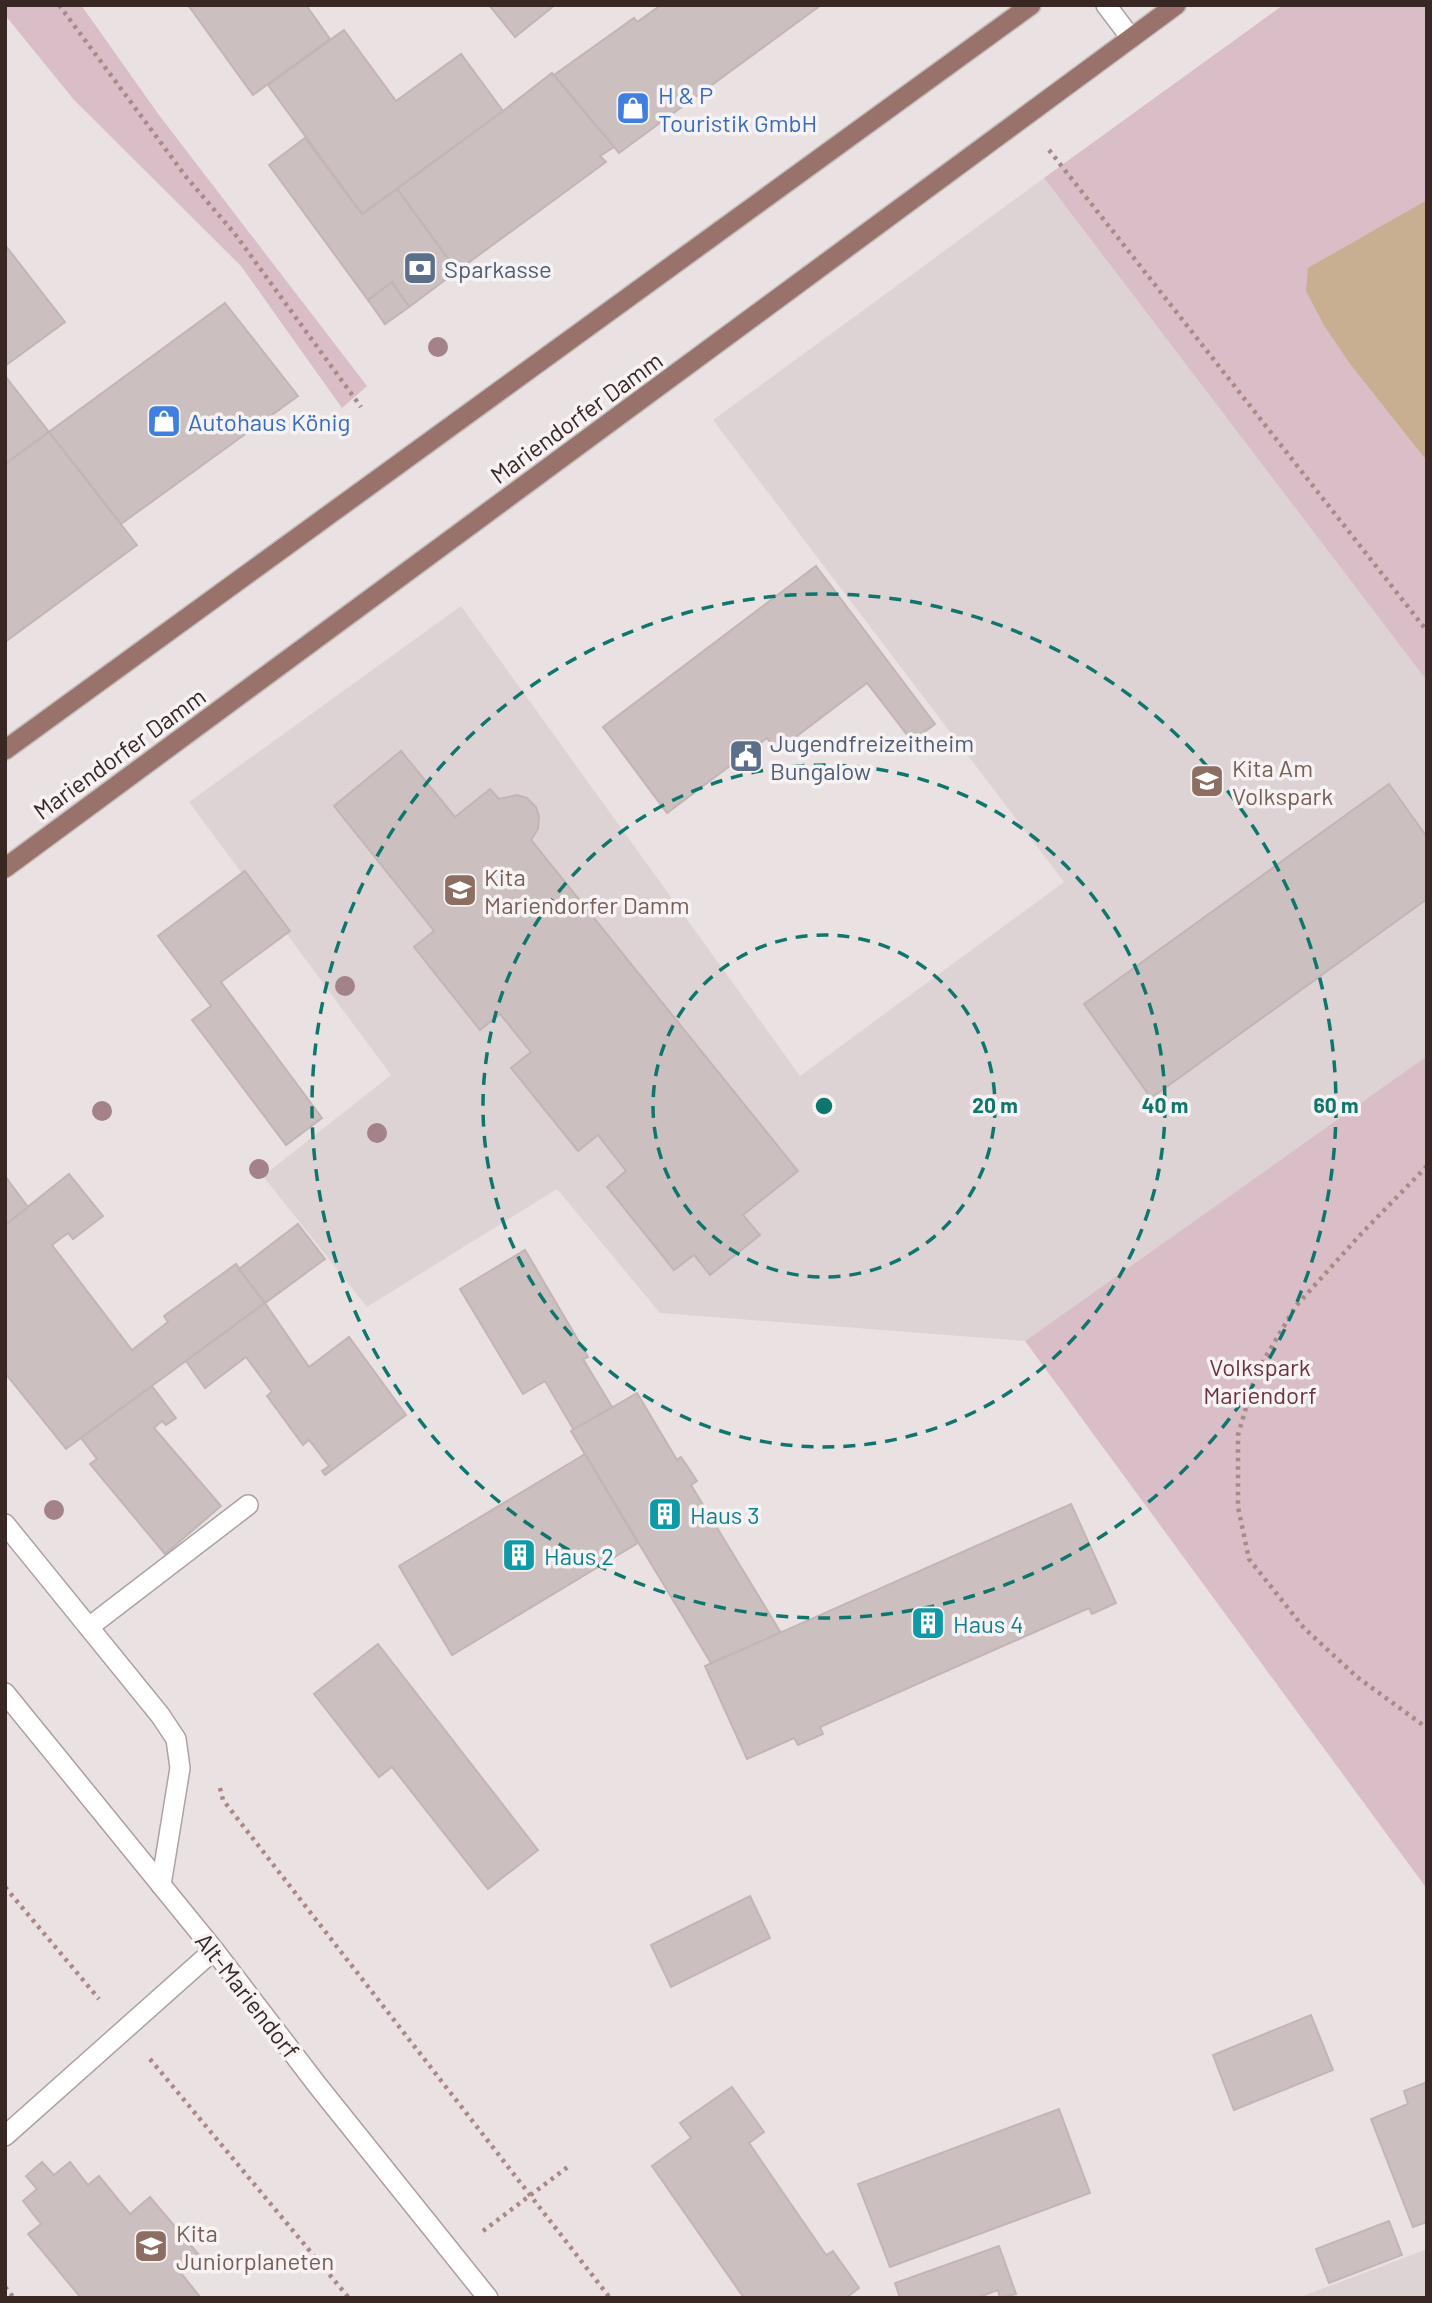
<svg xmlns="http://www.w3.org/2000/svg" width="1432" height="2303" font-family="Barlow,sans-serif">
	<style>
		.built { fill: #ded3d4 }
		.green { fill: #d9bdc7 }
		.water { fill: #c9af91 }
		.building { fill: #cbbfbf; stroke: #c3b5b6; stroke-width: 2 }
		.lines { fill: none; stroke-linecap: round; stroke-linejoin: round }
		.service-casing { stroke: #aea2a1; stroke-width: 22 }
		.minor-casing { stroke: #aea2a1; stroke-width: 22 }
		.secondary-casing { stroke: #af9d9d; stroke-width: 22 }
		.primary-casing { stroke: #c4bebd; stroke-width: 22 }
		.path { stroke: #aa8986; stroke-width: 4.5; stroke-dasharray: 3.5 5; stroke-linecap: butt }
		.service { stroke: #fff; stroke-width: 19 }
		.minor { stroke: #fff; stroke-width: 19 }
		.secondary { stroke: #fff; stroke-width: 19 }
		.primary { stroke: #9a726c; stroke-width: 19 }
		.tree { fill: #a48289 }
		.ring { fill: none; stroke: #0f766e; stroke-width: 3.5; stroke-dasharray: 12 9 }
		.labels { text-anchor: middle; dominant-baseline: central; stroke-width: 7; stroke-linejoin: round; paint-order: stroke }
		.shop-label { font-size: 24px; fill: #366cbe; stroke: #f7f2f3; text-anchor: start }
		.service-label { font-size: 24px; fill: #4e5e75; stroke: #f7f2f3; text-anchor: start }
		.street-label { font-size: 24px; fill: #392724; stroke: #f7f2f3 }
		.education-label { font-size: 24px; fill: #785e54; stroke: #f7f2f3; text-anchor: start }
		.park-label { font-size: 24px; fill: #6b3340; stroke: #f7f2f3 }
		.culture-label { font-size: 24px; fill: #0d838f; stroke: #f7f2f3; text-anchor: start }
		.centre { fill: #0f766e; stroke: #f7f2f3; stroke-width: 3.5 }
		.ring-label { font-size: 21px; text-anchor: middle; font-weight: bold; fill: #0f766e; stroke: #f7f2f3; stroke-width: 7; stroke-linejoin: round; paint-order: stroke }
	</style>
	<rect width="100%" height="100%" fill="#eae2e2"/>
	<g class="built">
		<path d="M1044,178L1427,681V1056L1025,1341L660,1313L557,1189L367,1307L263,1176L391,1075L189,802L461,606L800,1076L1064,882L713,420Z"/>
		<path d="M1427,2249V2298H1298Z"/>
	</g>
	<g class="green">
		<path d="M5,5H81L159,115L367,386L342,408L241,266L74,100L5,15Z"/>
		<path d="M1283,5H1427V681L1044,178Z"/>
		<path d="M1427,1056V1889L1025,1341Z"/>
	</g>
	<path class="water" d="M1427,200V461L1351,365L1325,327L1306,291L1308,268Z"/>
	<g class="building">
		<path d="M188,5H306L330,39L253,95Z"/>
		<path d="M489,5H555L515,37Z"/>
		<path d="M661,5H821L619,153L554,75L634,18L637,22Z"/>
		<path d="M344,30L396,101L461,54L503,111L362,214L268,85Z"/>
		<path d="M552,73L614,147L600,156L606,162L457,271L397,189L503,111Z"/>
		<path d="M305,138L362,214L397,189L457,271L409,307L392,282L368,300L269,165Z"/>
		<path d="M5,245L65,322L5,366Z"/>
		<path d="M392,282L409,307L385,324L368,300Z"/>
		<path d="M225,303L298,396L121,524L49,432Z"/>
		<path d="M5,376L49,432L5,464Z"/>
		<path d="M49,432L137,545L5,642V464Z"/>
		<path d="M816,566L935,724L912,741L867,683L777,751L767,738L667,813L603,727Z"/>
		<path d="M401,751L455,817L490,789L499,799L517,795L527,798L536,807L539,816L538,829L531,840L798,1171L743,1215L760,1235L710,1275L694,1255L674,1270L607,1187L626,1171L598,1135L578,1151L511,1068L531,1052L500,1014L480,1030L414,947L434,931L334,806Z"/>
		<path d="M1389,784L1427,837V899L1151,1098L1084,1004Z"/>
		<path d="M245,871L290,931L221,982L322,1118L286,1145L192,1020L211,1006L158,936Z"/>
		<path d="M69,1174L103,1216L73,1239L68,1233L52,1245L132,1350L168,1322L164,1316L236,1264L265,1303L66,1449L5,1373V1225Z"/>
		<path d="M5,1176L28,1207L5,1225Z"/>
		<path d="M298,1224L325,1259L265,1303L239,1269Z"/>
		<path d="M525,1250L588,1357L583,1359L612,1407L574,1430L545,1381L523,1394L460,1289Z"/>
		<path d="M265,1303L309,1367L349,1337L406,1415L325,1475L322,1471L329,1466L309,1440L303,1445L267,1396L272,1392L246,1357L205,1388L186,1361Z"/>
		<path d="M152,1386L176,1418L166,1425L162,1421L154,1428L221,1506L165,1554L90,1464L97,1459L81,1438Z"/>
		<path d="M637,1393L677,1460L681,1457L697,1481L691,1485L781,1633L711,1663L571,1431Z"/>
		<path d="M585,1454L638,1543L452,1655L399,1566Z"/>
		<path d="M1071,1504L1116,1603L1092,1614L1089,1608L820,1727L823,1734L798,1745L794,1738L747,1759L705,1666Z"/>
		<path d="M378,1644L538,1850L488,1889L392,1767L379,1777L314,1694Z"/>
		<path d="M750,1896L770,1938L671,1987L651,1945Z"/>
		<path d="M1311,2015L1333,2070L1234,2110L1213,2055Z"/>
		<path d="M1427,2082V2222L1413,2227L1371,2119L1408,2104L1404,2091Z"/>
		<path d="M732,2087L764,2132L749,2143L826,2255L833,2251L859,2288L846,2298H744L652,2166L691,2138L680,2123Z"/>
		<path d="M1059,2109L1090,2193L890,2267L858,2184Z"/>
		<path d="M42,2162L54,2175L70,2162L88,2185L99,2176L130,2214L150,2197L199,2255L180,2272L201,2298H81L28,2234L41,2224L23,2201L37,2189L26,2176Z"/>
		<path d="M1389,2221L1402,2255L1329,2283L1316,2249Z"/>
		<path d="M999,2246L1016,2294L1000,2298L998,2290L976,2298H900L895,2283Z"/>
	</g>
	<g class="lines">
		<g class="service-casing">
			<g id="service">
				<path d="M5,1524L160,1715L176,1739L180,1768L161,1885"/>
				<path d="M89,1627L248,1505"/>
				<path d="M5,2136L214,1950"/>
			</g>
		</g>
		<g class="minor-casing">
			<path id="minor" d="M1106,5L1131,38"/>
		</g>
		<g class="secondary-casing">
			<path id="secondary" d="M5,1693L214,1950L318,2086L488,2298"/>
		</g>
		<g class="primary-casing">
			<g id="primary">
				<path d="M5,750L1031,5"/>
				<path d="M5,868L1176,5"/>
			</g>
		</g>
		<g class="path">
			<path d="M59,5L187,178L235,234L361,407"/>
			<path d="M1049,150L1427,631"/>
			<path d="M1427,1166L1360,1235L1296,1306L1256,1373L1238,1435V1507L1249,1559L1304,1628L1357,1677L1427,1728"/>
			<path d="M220,1788L223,1800L610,2298"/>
			<path d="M5,1887L99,1999"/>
			<path d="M150,2059L349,2298"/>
			<path d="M483,2231L569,2166"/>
			<path d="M5,2287L14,2298"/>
		</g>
		<use href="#service" class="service"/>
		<use href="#minor" class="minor"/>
		<use href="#secondary" class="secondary"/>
		<use href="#primary" class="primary"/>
	</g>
	<g class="tree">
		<circle cx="438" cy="347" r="10"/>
		<circle cx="345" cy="986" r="10"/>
		<circle cx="102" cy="1111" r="10"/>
		<circle cx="377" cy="1133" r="10"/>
		<circle cx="259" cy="1169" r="10"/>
		<circle cx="54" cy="1510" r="10"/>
	</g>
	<g class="ring">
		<circle cx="824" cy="1106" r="171"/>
		<circle cx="824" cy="1106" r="341"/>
		<circle cx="824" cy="1106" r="512"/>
	</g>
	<defs>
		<g id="shop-square" transform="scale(1.75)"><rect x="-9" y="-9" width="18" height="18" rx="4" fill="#3f7fe0" stroke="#f7f2f3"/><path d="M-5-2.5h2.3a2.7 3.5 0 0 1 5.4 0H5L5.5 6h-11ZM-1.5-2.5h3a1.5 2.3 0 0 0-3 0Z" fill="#fff"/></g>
		<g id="bank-square" transform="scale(1.75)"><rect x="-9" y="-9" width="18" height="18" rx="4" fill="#5c6f8a" stroke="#f7f2f3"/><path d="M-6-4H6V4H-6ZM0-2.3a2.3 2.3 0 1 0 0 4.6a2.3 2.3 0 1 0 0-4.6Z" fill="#fff"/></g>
		<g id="civic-square" transform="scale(1.75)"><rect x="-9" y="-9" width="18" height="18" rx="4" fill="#5c6f8a" stroke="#f7f2f3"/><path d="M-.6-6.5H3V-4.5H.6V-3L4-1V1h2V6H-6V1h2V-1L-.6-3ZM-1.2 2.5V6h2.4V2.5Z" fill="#fff"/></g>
		<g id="school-square" transform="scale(1.75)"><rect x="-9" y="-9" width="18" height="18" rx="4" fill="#8d6e63" stroke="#f7f2f3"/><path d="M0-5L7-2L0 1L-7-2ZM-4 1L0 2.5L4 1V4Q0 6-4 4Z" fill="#fff"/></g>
		<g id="building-square" transform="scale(1.75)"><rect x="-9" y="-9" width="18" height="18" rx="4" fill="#0f9aa8" stroke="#f7f2f3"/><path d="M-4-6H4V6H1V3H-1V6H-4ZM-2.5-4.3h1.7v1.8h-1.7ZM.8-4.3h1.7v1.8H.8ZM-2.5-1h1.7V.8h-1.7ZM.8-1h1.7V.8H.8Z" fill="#fff"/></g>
	</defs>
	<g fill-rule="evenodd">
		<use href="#shop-square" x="633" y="108"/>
		<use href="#bank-square" x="420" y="268"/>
		<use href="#shop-square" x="164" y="421"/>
		<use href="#civic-square" x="746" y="756"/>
		<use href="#school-square" x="1207" y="781"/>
		<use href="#school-square" x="460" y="890"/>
		<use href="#building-square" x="665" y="1514"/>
		<use href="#building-square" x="519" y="1555"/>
		<use href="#building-square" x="928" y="1623"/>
		<use href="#school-square" x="151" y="2246"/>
	</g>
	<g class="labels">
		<g class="shop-label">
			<text x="658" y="94">H &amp; P<tspan x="658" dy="28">Touristik GmbH</tspan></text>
			<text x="188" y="421">Autohaus König</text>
		</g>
		<g class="service-label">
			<text x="444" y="268">Sparkasse</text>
			<text x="770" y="742">Jugendfreizeitheim<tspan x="770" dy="28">Bungalow</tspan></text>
		</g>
		<g class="street-label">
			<text transform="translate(576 417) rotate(-36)">Mariendorfer Damm</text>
			<text transform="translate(119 753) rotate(-36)">Mariendorfer Damm</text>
			<text transform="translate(248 1995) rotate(52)">Alt-Mariendorf</text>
		</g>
		<g class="education-label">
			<text x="1232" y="767">Kita Am<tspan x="1232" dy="28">Volkspark</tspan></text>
			<text x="484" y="876">Kita<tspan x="484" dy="28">Mariendorfer Damm</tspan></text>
			<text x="176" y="2232">Kita<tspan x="176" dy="28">Juniorplaneten</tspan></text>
		</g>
		<g class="park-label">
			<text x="1260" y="1366">Volkspark<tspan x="1260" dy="28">Mariendorf</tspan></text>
		</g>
		<g class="culture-label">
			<text x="690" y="1514">Haus 3</text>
			<text x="544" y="1555">Haus 2</text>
			<text x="953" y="1623">Haus 4</text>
		</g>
	</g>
	<circle cx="824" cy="1106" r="10" class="centre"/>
	<g class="ring-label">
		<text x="995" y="1113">20 m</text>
		<text x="1165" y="1113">40 m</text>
		<text x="1336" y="1113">60 m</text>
	</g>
	<rect width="1432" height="2303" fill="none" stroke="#392724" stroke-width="14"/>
</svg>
